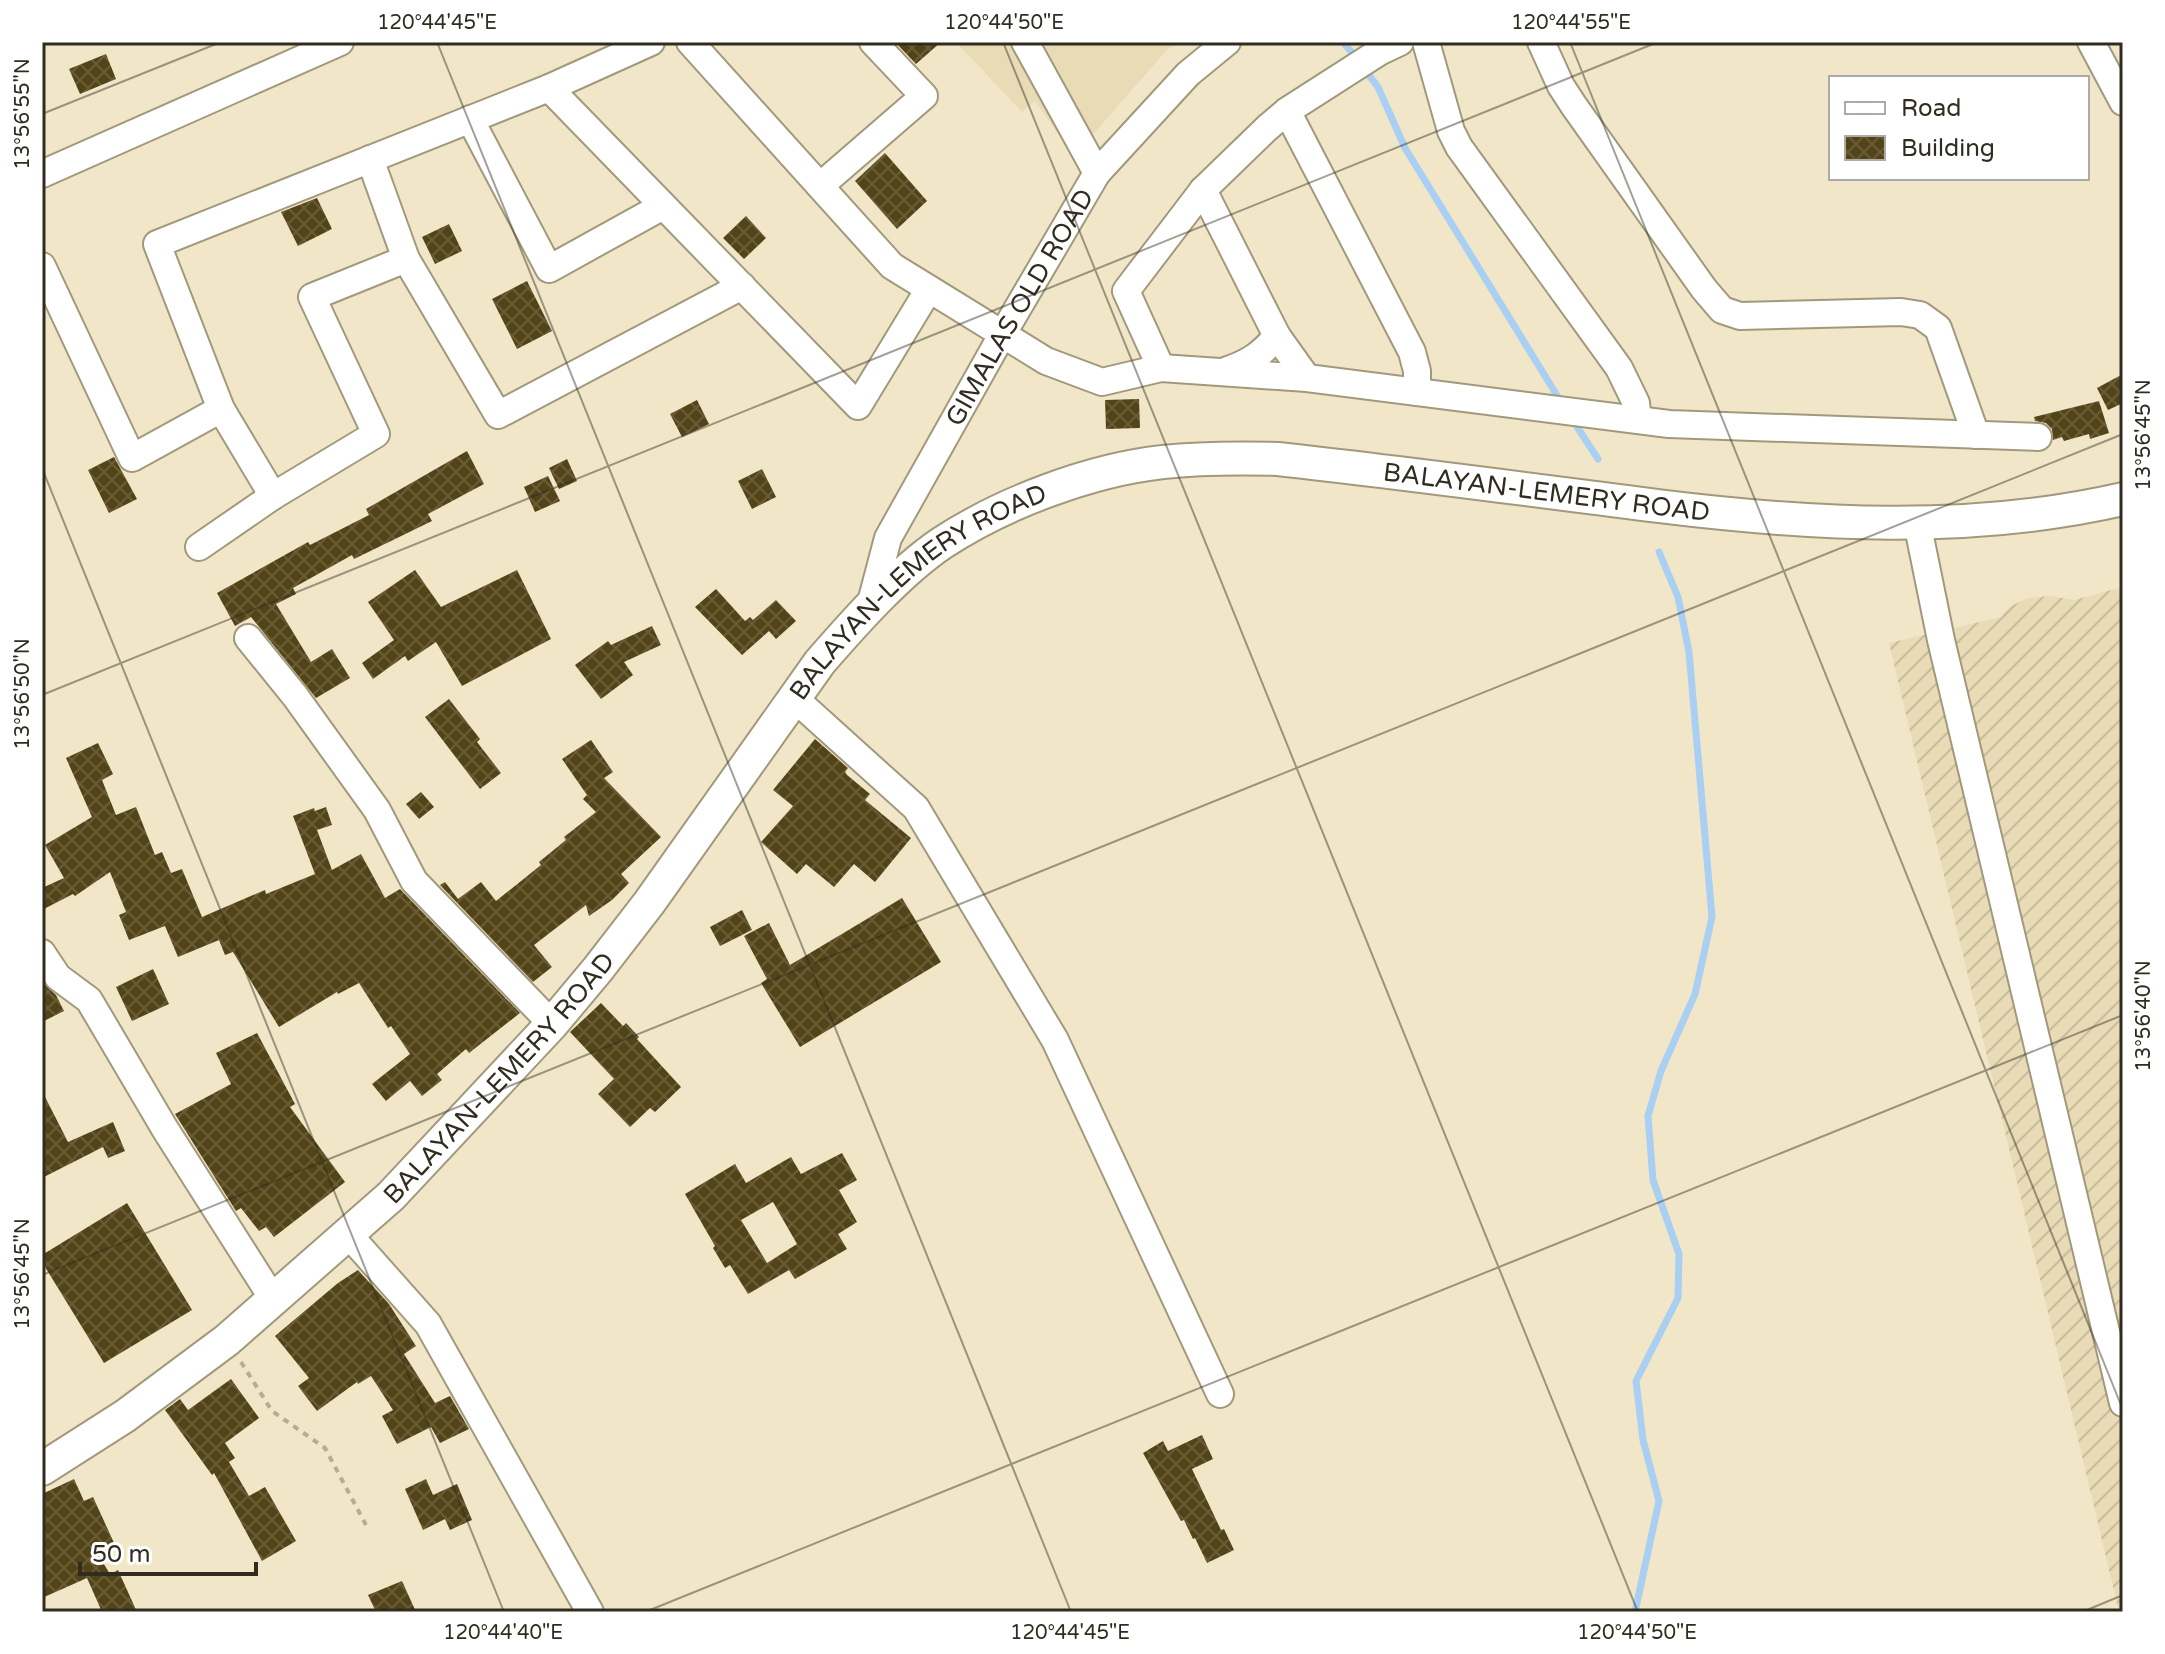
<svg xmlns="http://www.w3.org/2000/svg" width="2165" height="1654" font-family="'Varela Round',sans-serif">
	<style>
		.built { fill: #e8dbb6 }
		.industrial { fill: url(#industrial-furrows) }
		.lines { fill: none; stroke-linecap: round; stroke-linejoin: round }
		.stream { stroke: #a9cff3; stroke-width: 7 }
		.building { fill: url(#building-cross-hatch); fill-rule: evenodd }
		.minor-casing { stroke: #a2997c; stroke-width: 30 }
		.major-casing { stroke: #a2997c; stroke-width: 36 }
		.path { stroke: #b4ac93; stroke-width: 4; stroke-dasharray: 6 6; stroke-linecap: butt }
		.minor { stroke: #fff; stroke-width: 26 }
		.major { stroke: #fff; stroke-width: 32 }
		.ticks { fill: none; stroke: #302c20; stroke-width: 2; stroke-opacity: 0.45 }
		.labels { text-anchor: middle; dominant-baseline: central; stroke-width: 8; stroke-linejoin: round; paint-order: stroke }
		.street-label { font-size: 26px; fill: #302c20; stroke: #fff }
		.neatline { fill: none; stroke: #302c20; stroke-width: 3 }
		.ticks-label { font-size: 20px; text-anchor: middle; fill: #302c20 }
	</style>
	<defs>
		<pattern id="industrial-furrows" width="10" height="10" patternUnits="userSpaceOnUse" patternTransform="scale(2)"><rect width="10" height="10" fill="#e8dbb6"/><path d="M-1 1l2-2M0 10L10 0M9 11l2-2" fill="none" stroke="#c7bc9c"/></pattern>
		<pattern id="building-cross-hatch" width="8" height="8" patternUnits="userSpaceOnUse" patternTransform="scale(2)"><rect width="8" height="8" fill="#524417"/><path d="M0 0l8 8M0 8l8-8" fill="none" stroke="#685d38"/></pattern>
	</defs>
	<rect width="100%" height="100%" fill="#f1e7c8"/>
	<path class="built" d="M956,42H1180L1167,50L1074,156L1035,101L1022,112Z"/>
	<path class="industrial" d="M2123,587V1612H2119L1889,643L2001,617L2009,607L2028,598L2051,596L2074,600Z"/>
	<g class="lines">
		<g class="stream">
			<path d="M1343,42L1357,59"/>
			<path d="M1364,69L1378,87L1405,148L1561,402"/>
			<path d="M1572,419L1598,459"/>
			<path d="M1635,1612L1659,1501L1643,1440L1636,1381L1678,1298L1679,1254L1653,1180L1648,1116L1661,1071L1695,994L1712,917L1689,652L1678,597L1659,552"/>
		</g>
	</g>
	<g class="building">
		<path d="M895,42H941L916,64Z"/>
		<path d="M106,54L116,79L80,94L69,69Z"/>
		<path d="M885,153L927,201L897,229L855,181Z"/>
		<path d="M317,198L332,229L298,246L281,212Z"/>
		<path d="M746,216L766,238L744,259L723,238Z"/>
		<path d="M449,224L462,251L435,264L422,237Z"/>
		<path d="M527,281L552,331L517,349L492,299Z"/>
		<path d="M2123,374V403L2108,410L2097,388Z"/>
		<path d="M1139,399L1140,428L1106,429L1105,400Z"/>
		<path d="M697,400L709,424L682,437L670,414Z"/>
		<path d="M2099,401L2109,433L2090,439L2089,434L2064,441L2062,437L2053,440L2052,429L2046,423L2035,421L2034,417Z"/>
		<path d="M467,451L484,484L428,514L432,521L354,559L352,555L293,588L296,594L276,604L311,662L332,649L350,678L316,698L251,617L235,626L217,593L308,542L310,545L369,515L366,509Z"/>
		<path d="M114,457L137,499L109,513L88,470Z"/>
		<path d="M567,459L577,481L559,489L549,468Z"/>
		<path d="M762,469L776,497L752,509L738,481Z"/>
		<path d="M548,476L560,501L535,512L524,487Z"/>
		<path d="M415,570L441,607L517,570L551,639L462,686L436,642L408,661L405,656L373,679L362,663L394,640L368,602Z"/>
		<path d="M716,589L745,621L750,617L753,620L776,600L796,621L776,639L769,631L742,655L695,607Z"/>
		<path d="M652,626L661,645L624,662L633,675L601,699L575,665L608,641L611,645Z"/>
		<path d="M449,699L480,739L477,742L501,773L480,789L425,717Z"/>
		<path d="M815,739L848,768L845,772L847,775L870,794L865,800L911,838L875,882L854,864L834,887L806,864L797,874L761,842L793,806L773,790Z"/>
		<path d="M591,740L613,772L604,778L661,837L621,874L629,883L612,900L589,916L586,905L534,945L552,967L533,982L440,885L445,882L458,899L481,882L496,901L541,865L539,862L566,840L564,837L596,812L583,799L587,795L562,759Z"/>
		<path d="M98,743L113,774L102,780L116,815L136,807L155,855L162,852L171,873L182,869L202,917L265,890L266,894L315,874L293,816L314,808L315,811L326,807L332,825L317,830L332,870L361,854L385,898L400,889L520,1013L469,1053L466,1049L437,1074L442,1080L422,1096L410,1081L386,1101L372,1084L410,1054L391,1026L388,1028L359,983L338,994L337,992L279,1027L233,952L225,955L219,940L178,957L165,926L129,940L119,915L126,912L110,872L75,896L73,894L42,910V888L64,878L45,845L92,817L66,758Z"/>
		<path d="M421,792L434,807L419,819L406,804Z"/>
		<path d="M902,898L941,962L800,1047L761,983L767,979L744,936L769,923L790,965Z"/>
		<path d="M742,910L752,930L720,946L710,927Z"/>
		<path d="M153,969L169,1004L132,1021L116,987Z"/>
		<path d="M42,982L56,995L64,1011L42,1022Z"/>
		<path d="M601,1003L623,1026L626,1023L639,1037L637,1039L681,1087L655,1112L650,1108L630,1127L598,1094L614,1079L570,1032Z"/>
		<path d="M257,1033L295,1104L290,1107L345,1182L274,1237L266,1227L259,1231L241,1208L236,1211L175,1114L231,1084L216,1053Z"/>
		<path d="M42,1091L68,1142L113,1122L125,1151L108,1158L103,1147L42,1178Z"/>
		<path d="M842,1153L857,1180L839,1190L857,1222L838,1234L847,1249L795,1279L789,1270L748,1294L730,1265L725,1268L713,1248L715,1246L685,1194L735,1164L746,1183L791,1157L801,1174ZM773,1202L797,1244L767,1263L741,1220Z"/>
		<path d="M127,1203L192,1310L104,1363L42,1262V1255Z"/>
		<path d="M358,1270L389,1304L416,1346L404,1354L435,1403L450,1396L469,1429L440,1443L431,1427L397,1444L382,1416L393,1410L371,1376L358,1384L357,1382L317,1411L298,1386L309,1378L275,1336L338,1283Z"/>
		<path d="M231,1379L259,1418L225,1443L235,1458L229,1462L249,1496L265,1487L296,1541L262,1561L214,1473L212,1475L165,1410L180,1399L188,1410Z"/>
		<path d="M1202,1435L1213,1459L1192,1469L1221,1530L1224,1529L1234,1550L1207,1563L1195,1538L1193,1539L1184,1520L1181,1521L1143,1453L1163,1441L1168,1451Z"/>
		<path d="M74,1479L84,1501L93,1497L115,1545L99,1556L110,1574L118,1570L137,1612H102L87,1578L42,1598V1494Z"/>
		<path d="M426,1479L433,1495L457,1484L472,1520L450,1530L445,1519L423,1530L405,1489Z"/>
		<path d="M402,1581L416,1612H376L368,1595Z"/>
	</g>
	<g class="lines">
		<g class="minor-casing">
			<g id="minor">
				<path d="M690,42L892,266L1046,361L1102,382L1161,368L1307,378L1669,424L2038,437"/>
				<path d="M1025,42L1097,173"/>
				<path d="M1426,42L1451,131L1459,147L1619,368L1636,403L1638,420"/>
				<path d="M1541,42L1561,86L1574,106L1704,289L1722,310L1740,316L1901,312L1920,315L1938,328L1976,435"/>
				<path d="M2091,42L2123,102"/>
				<path d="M549,88L858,406L929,289"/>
				<path d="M1287,111L1412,352L1417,371V392"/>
				<path d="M470,119L549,269L663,206"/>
				<path d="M370,159L406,259L498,415L742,286"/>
				<path d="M42,174L340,42"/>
				<path d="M820,186L924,96L873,42"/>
				<path d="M1203,190L1277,336L1307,378"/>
				<path d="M42,266L132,458L221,409"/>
				<path d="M1161,368L1126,291L1203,190L1267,128L1287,111L1379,52L1400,42"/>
				<path d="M1225,371C1249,363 1261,355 1277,336"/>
				<path d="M273,496L221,409L157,244L549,88L651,42"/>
				<path d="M1917,522L1941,640L2123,1403"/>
				<path d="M199,547L273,496L376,434L312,297L406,259"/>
				<path id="s1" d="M869,610L888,538L1002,335L1097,173L1188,74L1227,42"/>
				<path d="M248,638L295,696L377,810L414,881L552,1024"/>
				<path d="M794,698L916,808L1055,1040L1220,1394"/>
				<path d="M42,953L58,977L89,1000L165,1129L273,1299"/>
				<path d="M348,1234L428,1324L590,1612"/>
			</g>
		</g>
		<g class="major-casing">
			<g id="major">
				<path id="s2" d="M42,1469L125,1416L227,1340L391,1196L552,1024L598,969L649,903L820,662C854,623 899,572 942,543C1003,503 1090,470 1163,462C1201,458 1239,458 1278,459C1405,473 1531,490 1658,506C1812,525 1970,534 2123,499"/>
			</g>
		</g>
		<path class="path" d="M241,1362L272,1411L325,1448L366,1525"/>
		<use href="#minor" class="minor"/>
		<use href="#major" class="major"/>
	</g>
	<path class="ticks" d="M437,42L1071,1612M1003,42L1638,1612M1570,42L2123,1410M42,114L221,42M42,468L504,1612M42,695L1658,42M42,1275L2123,434M645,1612L2123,1015M2082,1612L2123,1595"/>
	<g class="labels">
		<g class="street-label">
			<text stroke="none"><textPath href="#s1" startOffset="340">GIMALAS OLD ROAD</textPath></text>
			<text stroke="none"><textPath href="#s2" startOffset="1924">BALAYAN-LEMERY ROAD</textPath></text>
			<text stroke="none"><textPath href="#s2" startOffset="1252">BALAYAN-LEMERY ROAD</textPath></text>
			<text stroke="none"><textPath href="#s2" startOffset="604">BALAYAN-LEMERY ROAD</textPath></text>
		</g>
	</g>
	<rect width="2165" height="1654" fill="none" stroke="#ffffff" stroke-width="88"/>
	<rect x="1829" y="76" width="260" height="104" fill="#ffffff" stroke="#acaba6" stroke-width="2"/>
	<rect x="1845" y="102" width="40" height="12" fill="#ffffff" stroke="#acaba6" stroke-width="2"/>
	<text x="1901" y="116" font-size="24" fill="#302c20">Road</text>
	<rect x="1845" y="136" width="40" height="24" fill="url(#building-cross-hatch)" stroke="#acaba6" stroke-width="2"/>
	<text x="1901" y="156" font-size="24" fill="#302c20">Building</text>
	<path d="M80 1562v12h176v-12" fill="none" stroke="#302c20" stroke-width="4"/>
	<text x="92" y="1562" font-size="24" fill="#302c20" stroke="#ffffff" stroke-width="6" paint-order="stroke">50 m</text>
	<rect x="44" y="44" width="2077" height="1566" class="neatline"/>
	<g class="ticks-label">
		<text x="437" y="29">120°44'45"E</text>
		<text x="1004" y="29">120°44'50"E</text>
		<text x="1571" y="29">120°44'55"E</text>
		<text transform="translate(22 114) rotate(-90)" y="7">13°56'55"N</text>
		<text transform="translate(2143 435) rotate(-90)" y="7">13°56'45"N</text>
		<text transform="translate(22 694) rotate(-90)" y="7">13°56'50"N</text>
		<text transform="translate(2143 1016) rotate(-90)" y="7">13°56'40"N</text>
		<text transform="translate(22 1274) rotate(-90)" y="7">13°56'45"N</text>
		<text x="503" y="1639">120°44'40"E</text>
		<text x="1070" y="1639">120°44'45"E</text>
		<text x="1637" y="1639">120°44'50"E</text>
	</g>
</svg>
